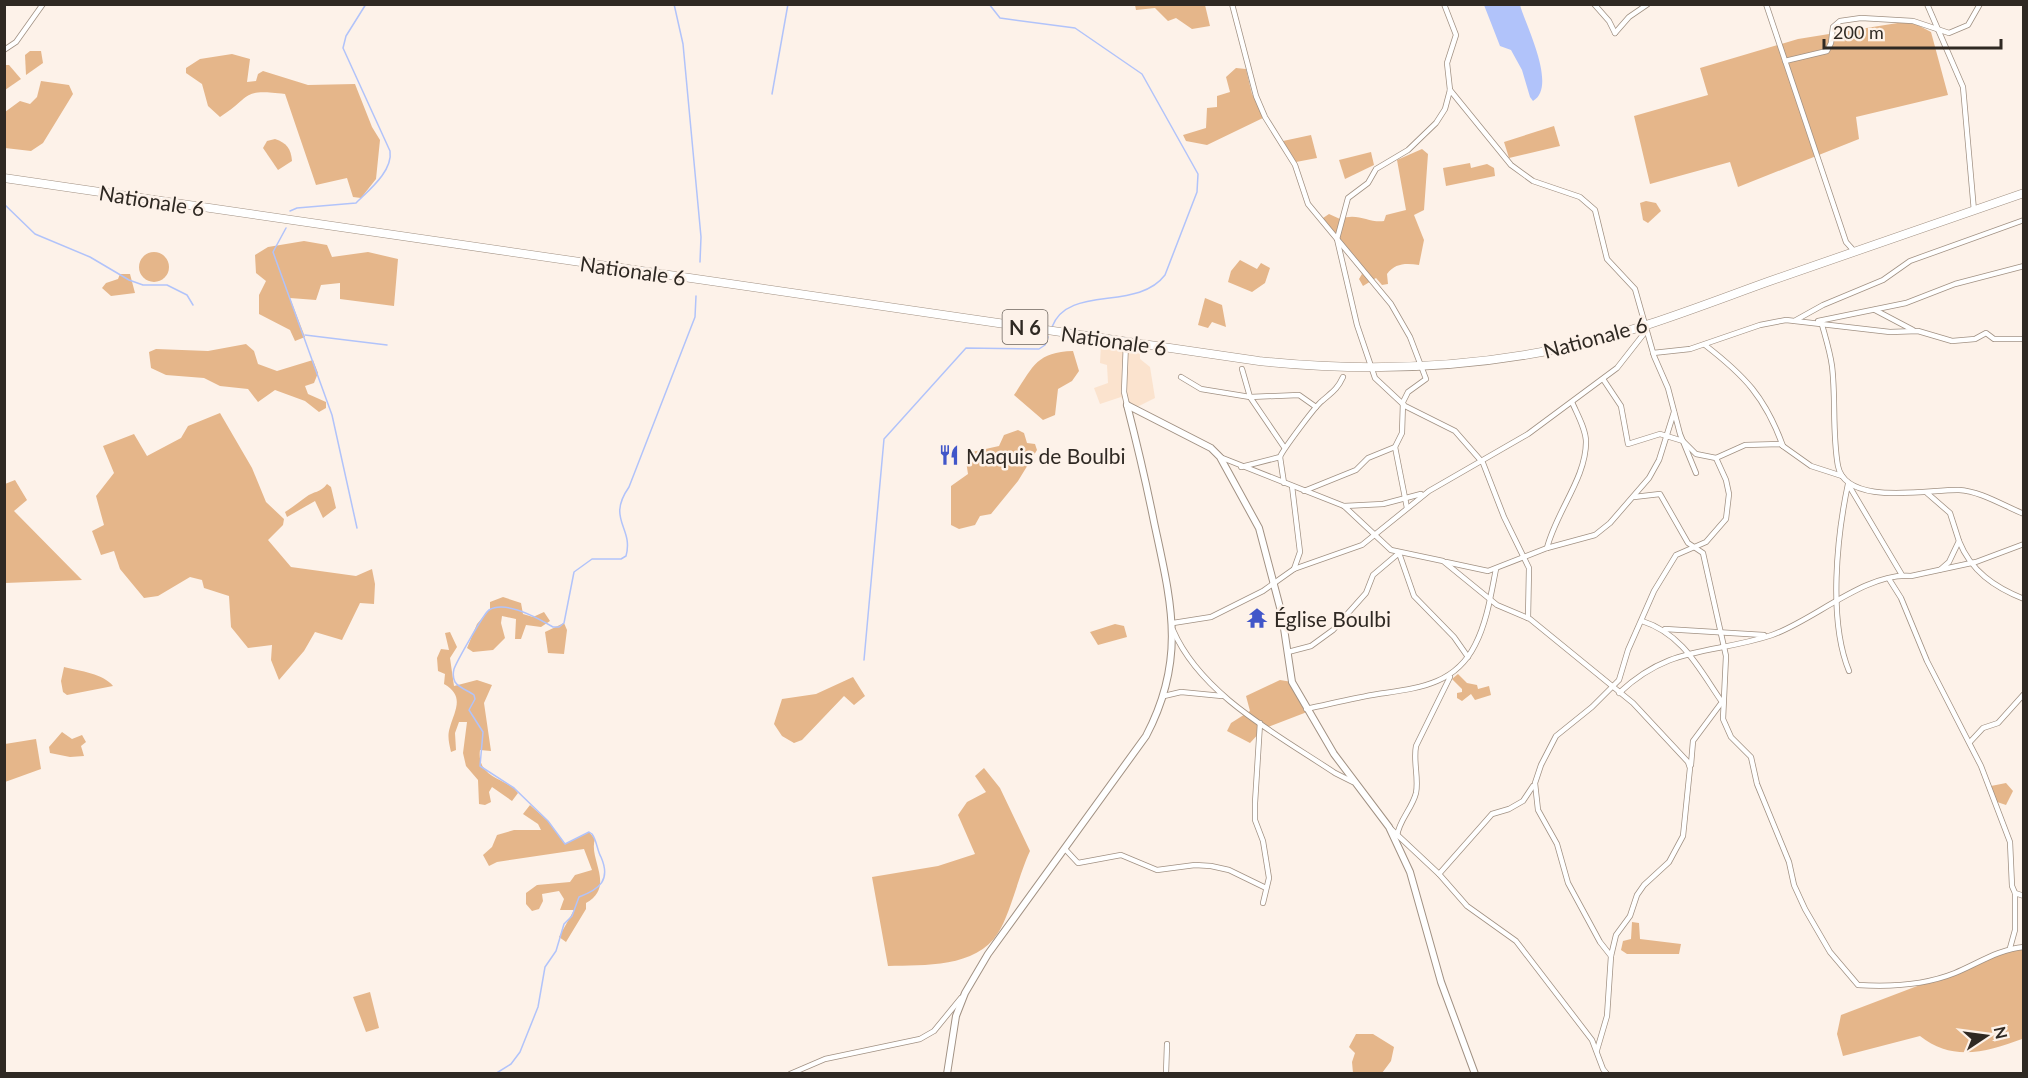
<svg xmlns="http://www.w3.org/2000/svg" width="2028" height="1078" font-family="Lato,sans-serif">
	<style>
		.built { fill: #fbe3ce }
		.green { fill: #e5b68a }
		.water { fill: #b1c3fa }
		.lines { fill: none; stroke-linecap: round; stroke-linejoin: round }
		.stream { stroke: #b1c3fa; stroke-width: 1.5 }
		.minor-casing { stroke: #a19183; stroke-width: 6 }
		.tertiary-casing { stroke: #a19183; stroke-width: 8 }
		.primary-casing { stroke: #a19183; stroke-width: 9 }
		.minor { stroke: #fff; stroke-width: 4.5 }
		.tertiary { stroke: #fff; stroke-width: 6 }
		.primary { stroke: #fff; stroke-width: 8 }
		.labels { text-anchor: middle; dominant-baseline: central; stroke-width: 5; stroke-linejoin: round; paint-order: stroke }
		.shield { fill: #fdf2e9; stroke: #6d655e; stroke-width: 1.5 }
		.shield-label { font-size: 20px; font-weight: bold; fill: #2f2923 }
		.street-label { font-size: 21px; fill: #2f2923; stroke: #fdf2e9 }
		.poi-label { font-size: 21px; fill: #2f2923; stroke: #fdf2e9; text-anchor: start }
	</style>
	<rect width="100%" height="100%" fill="#fdf2e9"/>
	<path class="built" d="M1101,344L1140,349V359L1150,367L1155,398L1135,408L1121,397L1100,404L1094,388L1108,383L1107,365L1100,363Z"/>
	<g class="green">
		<path d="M1135,5H1205L1210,26L1192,29L1176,18L1168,21L1155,8L1136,10Z"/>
		<path d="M1910,21L1931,32L1948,95L1856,117L1859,139L1738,187L1730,162L1650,184L1634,116L1708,95L1700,68L1798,39Z"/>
		<path d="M30,51H41L43,63L26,75L25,55Z"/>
		<path d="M232,54L250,59L247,82L256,81L258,74L263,71L308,85L355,84L372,127L380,140L376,179L361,198L353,197L347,178L316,185L285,94C240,89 254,95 220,117L208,106L202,84L186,73V68L200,59Z"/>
		<path d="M5,65H9L21,79L5,90Z"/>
		<path d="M1236,68L1246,69L1252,94L1265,117L1207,145L1186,141L1183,135L1206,128L1207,108L1217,107V96L1230,92L1226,77Z"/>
		<path d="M41,81L69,85L73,94L43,143L31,151L5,148V112L20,101L30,104L37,97Z"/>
		<path d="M1554,126L1560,146L1509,158L1504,142Z"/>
		<path d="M1311,135L1317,158L1296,162L1283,141Z"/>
		<path d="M275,139C287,143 291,149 292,161L278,170L263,148L267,141Z"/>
		<path d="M1422,149L1428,154L1424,210L1414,215L1424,240L1419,265C1406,263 1395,263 1387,274L1388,284L1382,285L1376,278L1363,286L1359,279L1362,274L1323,218L1329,214L1340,219C1358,212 1368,223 1384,221L1386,215L1406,210L1397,160Z"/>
		<path d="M1371,152L1374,165L1345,179L1339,160Z"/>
		<path d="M1470,163L1471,168L1487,164L1494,168L1495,176L1446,186L1443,168Z"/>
		<path d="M1646,201L1656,203L1661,211L1648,223L1643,220L1640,203Z"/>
		<path d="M304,241L327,245L332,257L368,252L398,259L394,306L340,299V283L321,285L316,300L290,298L305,337L295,341L290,330L259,314V295L266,281L256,273L255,255L268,247Z"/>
		<circle cx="154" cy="267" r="15"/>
		<path d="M1240,260L1257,269L1261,263L1270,268L1265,283L1252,292L1228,282L1231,271Z"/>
		<path d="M120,274H130L135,293L111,296L102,288L106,283L118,279Z"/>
		<path d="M1205,298L1222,305L1226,327L1212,322L1208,328L1198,325Z"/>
		<path d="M246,344L254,351L258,364L277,371L313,360L318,373L314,383L305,386L308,394L326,402V408L319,412L305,401L275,390L258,402L248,389L220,386L204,378L166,375L151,368L149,352L156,349L208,351Z"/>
		<path d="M1073,351L1079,371L1072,381L1058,389L1055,415L1043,420L1014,395C1033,367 1036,352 1073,351Z"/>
		<path d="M220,413L252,468L266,502L284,519L283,525L268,540L291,567L356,576L372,569L375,584L374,604L360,603L342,640L315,632L304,651L279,680L271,660L272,645L248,648L231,627L229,596L204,588L202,580L190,577L158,596L144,598L120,569L114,551L101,555L92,531L104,525L96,496L114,473L103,446L134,434L147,456L181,438L188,426Z"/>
		<path d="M1018,430L1024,433L1027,443L1035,444L1037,450L1018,481L991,514L980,516L975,525L959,529L951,525V486L968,474L966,461L973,459L972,452L999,446L1004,435Z"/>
		<path d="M15,480L27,500L14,511L82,580L5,583V484Z"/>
		<path d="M327,484L331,487L336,508L323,518L315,501L287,517L285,512C293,507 299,502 306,497C314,491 320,493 327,484Z"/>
		<path d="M503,597L521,603L523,614L533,617L544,612L550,621L541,627L526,625L521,639H515L516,619L502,616L501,623L505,638L493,650L473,652L467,648L477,624L490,609V602Z"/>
		<path d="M564,623L567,630L564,654L548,653L545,632Z"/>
		<path d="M1115,624L1124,626L1127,637L1098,645L1090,632Z"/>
		<path d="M450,632L457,647L450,658L454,686L477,680L492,685L484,703L491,751L480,750C477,774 497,777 514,788L518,793L512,801L492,787L489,792L491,802L485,805L479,804L478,780L466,766L463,753L467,722H459L455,733L456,750L451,752C449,743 447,736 450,727C455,710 465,696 444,684L445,674L438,671L437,658L441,649L449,650L445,633Z"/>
		<path d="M64,667C80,671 104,674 113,686L67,695L63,692L61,681Z"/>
		<path d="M1458,674L1467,683L1477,685L1478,689L1489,686L1491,695L1475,700L1471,694L1462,701L1457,698V693L1462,692V689L1452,679Z"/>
		<path d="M853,677L865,696L854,705L844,696L802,740L794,743L782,736L774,724L782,699L816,694Z"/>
		<path d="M1280,680L1292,682L1307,712L1263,729L1250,743L1227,731L1231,723L1250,711L1246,696Z"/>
		<path d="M62,732L72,739L82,735L86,742L81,746L84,756L70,757L50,753L49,747Z"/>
		<path d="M36,739L41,769L5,782V744Z"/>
		<path d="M984,768L1000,788L1030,851C1019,874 1010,915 998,933C976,968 924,965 888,966L872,877L938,866L975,854L958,815L967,802L986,792L975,776Z"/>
		<path d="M2006,783L2013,791L2006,805L1994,801L1987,790L1991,786Z"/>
		<path d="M530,805L548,821L565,844L589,832L595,839C588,859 616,886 586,903V909L566,942L559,937L574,910H560L564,899L559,891L542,894L543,901L539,909L532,911L526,904V893L537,885L570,882L575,875L592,870L584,849L497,862L489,866L483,855L492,847L497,835L514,830H541L538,824L523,814Z"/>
		<path d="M1632,922L1639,923L1640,939L1681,944L1679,954H1627L1621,950L1623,941L1631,939Z"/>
		<path d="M2023,949L2022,1039C1987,1052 1952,1062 1920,1036L1843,1056L1837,1034L1841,1015L2012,950Z"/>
		<path d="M370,992L379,1028L366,1032L353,997Z"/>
		<path d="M1356,1034H1373L1394,1047L1391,1061L1382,1073H1353L1352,1062L1355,1053L1349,1047Z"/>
	</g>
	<path class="water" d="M1484,5H1520C1525,24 1558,87 1533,101L1530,97L1522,70L1511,50L1500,46Z"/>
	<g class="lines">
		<g class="stream">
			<path d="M674,4L683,44L701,237L700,262"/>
			<path d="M989,4L1000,18L1075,28L1142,74L1198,174L1197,192L1165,275C1137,312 1068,284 1052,327"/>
			<path d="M772,94L788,4"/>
			<path d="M4,204L35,234L90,257L129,280L143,285H167L187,295L193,305"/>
			<path d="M290,211L297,208L356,203C369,190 393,171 390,151L343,48L346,36L366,4"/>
			<path d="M286,228L273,252L332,415L357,528"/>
			<path d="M305,335L387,345"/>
			<path d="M864,660L884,439L966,348L1039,349L1045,345L1048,337"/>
			<path d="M463,1074H479"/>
			<path d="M495,1074L511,1064L520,1052L538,1007L545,967L556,951L564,924L572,916L579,897C600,889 611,880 601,857C597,850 597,841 592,834L589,832L565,844L548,821L514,788L480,766L483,732L469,710L475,699L474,695C469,691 459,688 455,682C453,678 453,673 454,669C457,661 484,613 489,610C506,600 538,618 553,627H559L564,623L574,572L592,559H621L626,556C634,527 606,520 629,487L695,317L696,296"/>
		</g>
		<g class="minor-casing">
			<g id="minor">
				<path d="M1232,4L1256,96L1265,117L1295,165L1308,204L1391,304L1410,337L1426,379L1408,392L1403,402L1402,433L1395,447L1407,508"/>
				<path d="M1444,4L1456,35L1447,63L1450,90L1445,109L1436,123L1408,150L1376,169L1368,183L1348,198L1337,239L1357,325L1375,378L1405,406L1455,431L1483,463L1504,517L1529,568L1528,618"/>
				<path d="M1594,4L1609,21L1615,33"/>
				<path d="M1766,4L1846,242L1855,252"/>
				<path d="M1927,4L1963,87L1974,211"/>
				<path d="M1615,33L1629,17L1648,4"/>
				<path d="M4,50L16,42L43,4"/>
				<path d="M1785,61L1827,51L1831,43L1833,27L1840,21L1861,18L1913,21L1949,33L1968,25L1980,4"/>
				<path d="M1450,90L1511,165L1533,181L1580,197L1595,210L1607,259L1635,289L1654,356L1668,388L1680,434L1696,473"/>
				<path d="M1875,310L1913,330"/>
				<path d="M1796,320L1823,305L1883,280L1910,261L2024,220"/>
				<path d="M1818,321L1906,303L1955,284L2024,266"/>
				<path d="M1821,321C1825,336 1830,351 1832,366C1836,399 1832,433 1838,466C1846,507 1930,489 1959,490C1980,491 2004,506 2024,514"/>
				<path d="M1126,342L1124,392L1127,405"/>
				<path d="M1705,345C1745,376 1765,397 1783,446"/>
				<path d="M1653,353L1690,349L1760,325L1786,320L1890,332L1918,331L1952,341L1975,339L1986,333L1994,339H2024"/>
				<path d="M1242,369L1250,397L1284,447"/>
				<path d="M1181,377L1201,389L1250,397L1299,395L1316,407"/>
				<path d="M1603,379L1621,406L1628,444L1660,434L1683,441L1696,454L1716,458L1745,445L1780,444L1811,466L1842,476"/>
				<path d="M1220,457L1344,506L1391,550L1443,561L1497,605L1530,619L1633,703L1688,762L1690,768L1683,836L1669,862L1644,885L1637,895L1630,916L1616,935L1611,956"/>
				<path d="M1280,457L1284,483"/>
				<path d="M1241,467L1280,457C1282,451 1316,405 1322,401C1332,392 1337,390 1343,377"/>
				<path d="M1292,486L1300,552L1294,569"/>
				<path d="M1304,491L1356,470L1368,458L1395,447"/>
				<path d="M1927,493L1950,513L1959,541L1949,562L1941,569"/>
				<path d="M1634,497L1660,494L1688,543L1703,553L1726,656L1723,719L1731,737L1751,757L1757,784L1789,862L1794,885L1805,909L1830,952L1858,985C1889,987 1925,985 1955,973C1977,964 1999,949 2024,947"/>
				<path d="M1344,506L1383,504L1421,494"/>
				<path d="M1959,541C1971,571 1994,587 2024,599"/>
				<path d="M1547,548C1556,512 1586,478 1586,442C1586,429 1577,414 1572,402"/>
				<path d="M1446,562L1488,571L1547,548L1595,535L1610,523L1649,478L1659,460L1674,412"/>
				<path d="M1889,579L1901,598L1927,661L1981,766L2010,842L2012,886L2015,893L2024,896"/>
				<path d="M1642,621C1683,634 1699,669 1722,702L1693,741L1691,765"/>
				<path d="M1173,623L1211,617L1263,591L1294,569L1362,545L1429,491L1528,434L1617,368L1646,331"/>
				<path d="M1665,629L1764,635"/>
				<path d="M1173,630C1201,695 1278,735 1335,773L1353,782"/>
				<path d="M1288,652L1311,646L1333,630L1366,593L1373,575L1399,553L1414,596L1454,637L1468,657"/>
				<path d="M1849,671C1828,620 1837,536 1848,484L1902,575"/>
				<path d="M1619,693C1671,644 1712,655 1772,635C1813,621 1866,572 1911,576L1976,562L2024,544"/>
				<path d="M1164,696L1181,692L1222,696"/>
				<path d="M1306,709C1330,704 1354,698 1378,694C1418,688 1455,685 1475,645C1487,622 1491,594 1496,569"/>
				<path d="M1260,723L1255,803V820L1263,841L1269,878L1263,903"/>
				<path d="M1970,742L1983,728L1998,723L2024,694"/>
				<path d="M1391,829L1439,874L1467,906L1516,941L1592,1040L1603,1069L1607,1074"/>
				<path d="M1397,836C1399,820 1412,809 1416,793C1419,778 1413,762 1416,746L1450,677"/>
				<path d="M1065,849L1078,863L1121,855L1157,870L1195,865L1211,866L1229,870L1266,888"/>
				<path d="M1439,874L1492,814L1509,809L1523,801L1533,786"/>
				<path d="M2010,948L2015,930V893"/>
				<path d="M1597,1050L1607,1016L1611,956L1600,942L1568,883L1557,844L1538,810L1535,783L1541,765L1556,736L1592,707L1619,680L1628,650L1654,591L1676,555L1706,542L1726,519L1729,494L1726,480L1716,458"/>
				<path d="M790,1074L825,1059L920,1039L934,1031L961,998"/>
				<path d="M1166,1074L1167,1044"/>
			</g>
		</g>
		<g class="tertiary-casing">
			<g id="tertiary">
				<path d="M1127,405L1211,448L1220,457L1259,528L1282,615L1292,682L1334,754L1389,827L1410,872L1441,982L1475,1074"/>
				<path d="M947,1074L956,1016L965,993L988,954L1146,736C1187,658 1171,602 1154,522C1146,482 1137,444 1127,405"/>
			</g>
		</g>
		<g class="primary-casing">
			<path id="primary" d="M4,178L1259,361C1362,372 1465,369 1567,347C1636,332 1703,305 1770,281C1854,252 1939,223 2024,193"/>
		</g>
		<use href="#minor" class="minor"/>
		<use href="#tertiary" class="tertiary"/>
		<use href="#primary" class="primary"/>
	</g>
	<defs>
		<g id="restaurant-bare" transform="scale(1.62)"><path d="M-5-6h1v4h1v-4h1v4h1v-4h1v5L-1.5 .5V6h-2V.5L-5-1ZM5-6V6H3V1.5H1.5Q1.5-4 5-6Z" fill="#4156c9" stroke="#fdf2e9" stroke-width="2.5" paint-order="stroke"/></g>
		<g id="temple-bare" transform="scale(1.62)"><path d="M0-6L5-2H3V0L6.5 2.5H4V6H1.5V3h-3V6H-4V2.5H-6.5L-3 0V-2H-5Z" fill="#4156c9" stroke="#fdf2e9" stroke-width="2.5" paint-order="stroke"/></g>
	</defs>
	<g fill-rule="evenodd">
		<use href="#restaurant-bare" x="949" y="455"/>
		<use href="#temple-bare" x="1257" y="618"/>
	</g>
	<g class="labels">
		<rect class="shield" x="1002.5" y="310" width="45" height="34" rx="4.5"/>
		<g class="shield-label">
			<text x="1025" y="327">N 6</text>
		</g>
		<g class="street-label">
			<text transform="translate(152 200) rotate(9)">Nationale 6</text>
			<text transform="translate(633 270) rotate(8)">Nationale 6</text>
			<text transform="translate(1595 337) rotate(-15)">Nationale 6</text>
			<text transform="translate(1114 340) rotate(8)">Nationale 6</text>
		</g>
		<g class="poi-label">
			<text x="966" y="455">Maquis de Boulbi</text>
			<text x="1274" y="618">Église Boulbi</text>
		</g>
	</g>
	<rect width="2028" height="1078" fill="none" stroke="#2f2923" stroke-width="12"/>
	<g transform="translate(1986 1036) rotate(77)" stroke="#fdf2e9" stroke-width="4.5" paint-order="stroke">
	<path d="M0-4.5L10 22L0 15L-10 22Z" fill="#2f2923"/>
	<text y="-9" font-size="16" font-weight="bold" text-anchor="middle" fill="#2f2923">N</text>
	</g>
	<path d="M1824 39v9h177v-9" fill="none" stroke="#2f2923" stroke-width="3"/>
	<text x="1833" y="39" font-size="18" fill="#2f2923" stroke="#fdf2e9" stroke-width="4.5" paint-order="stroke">200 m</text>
</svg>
